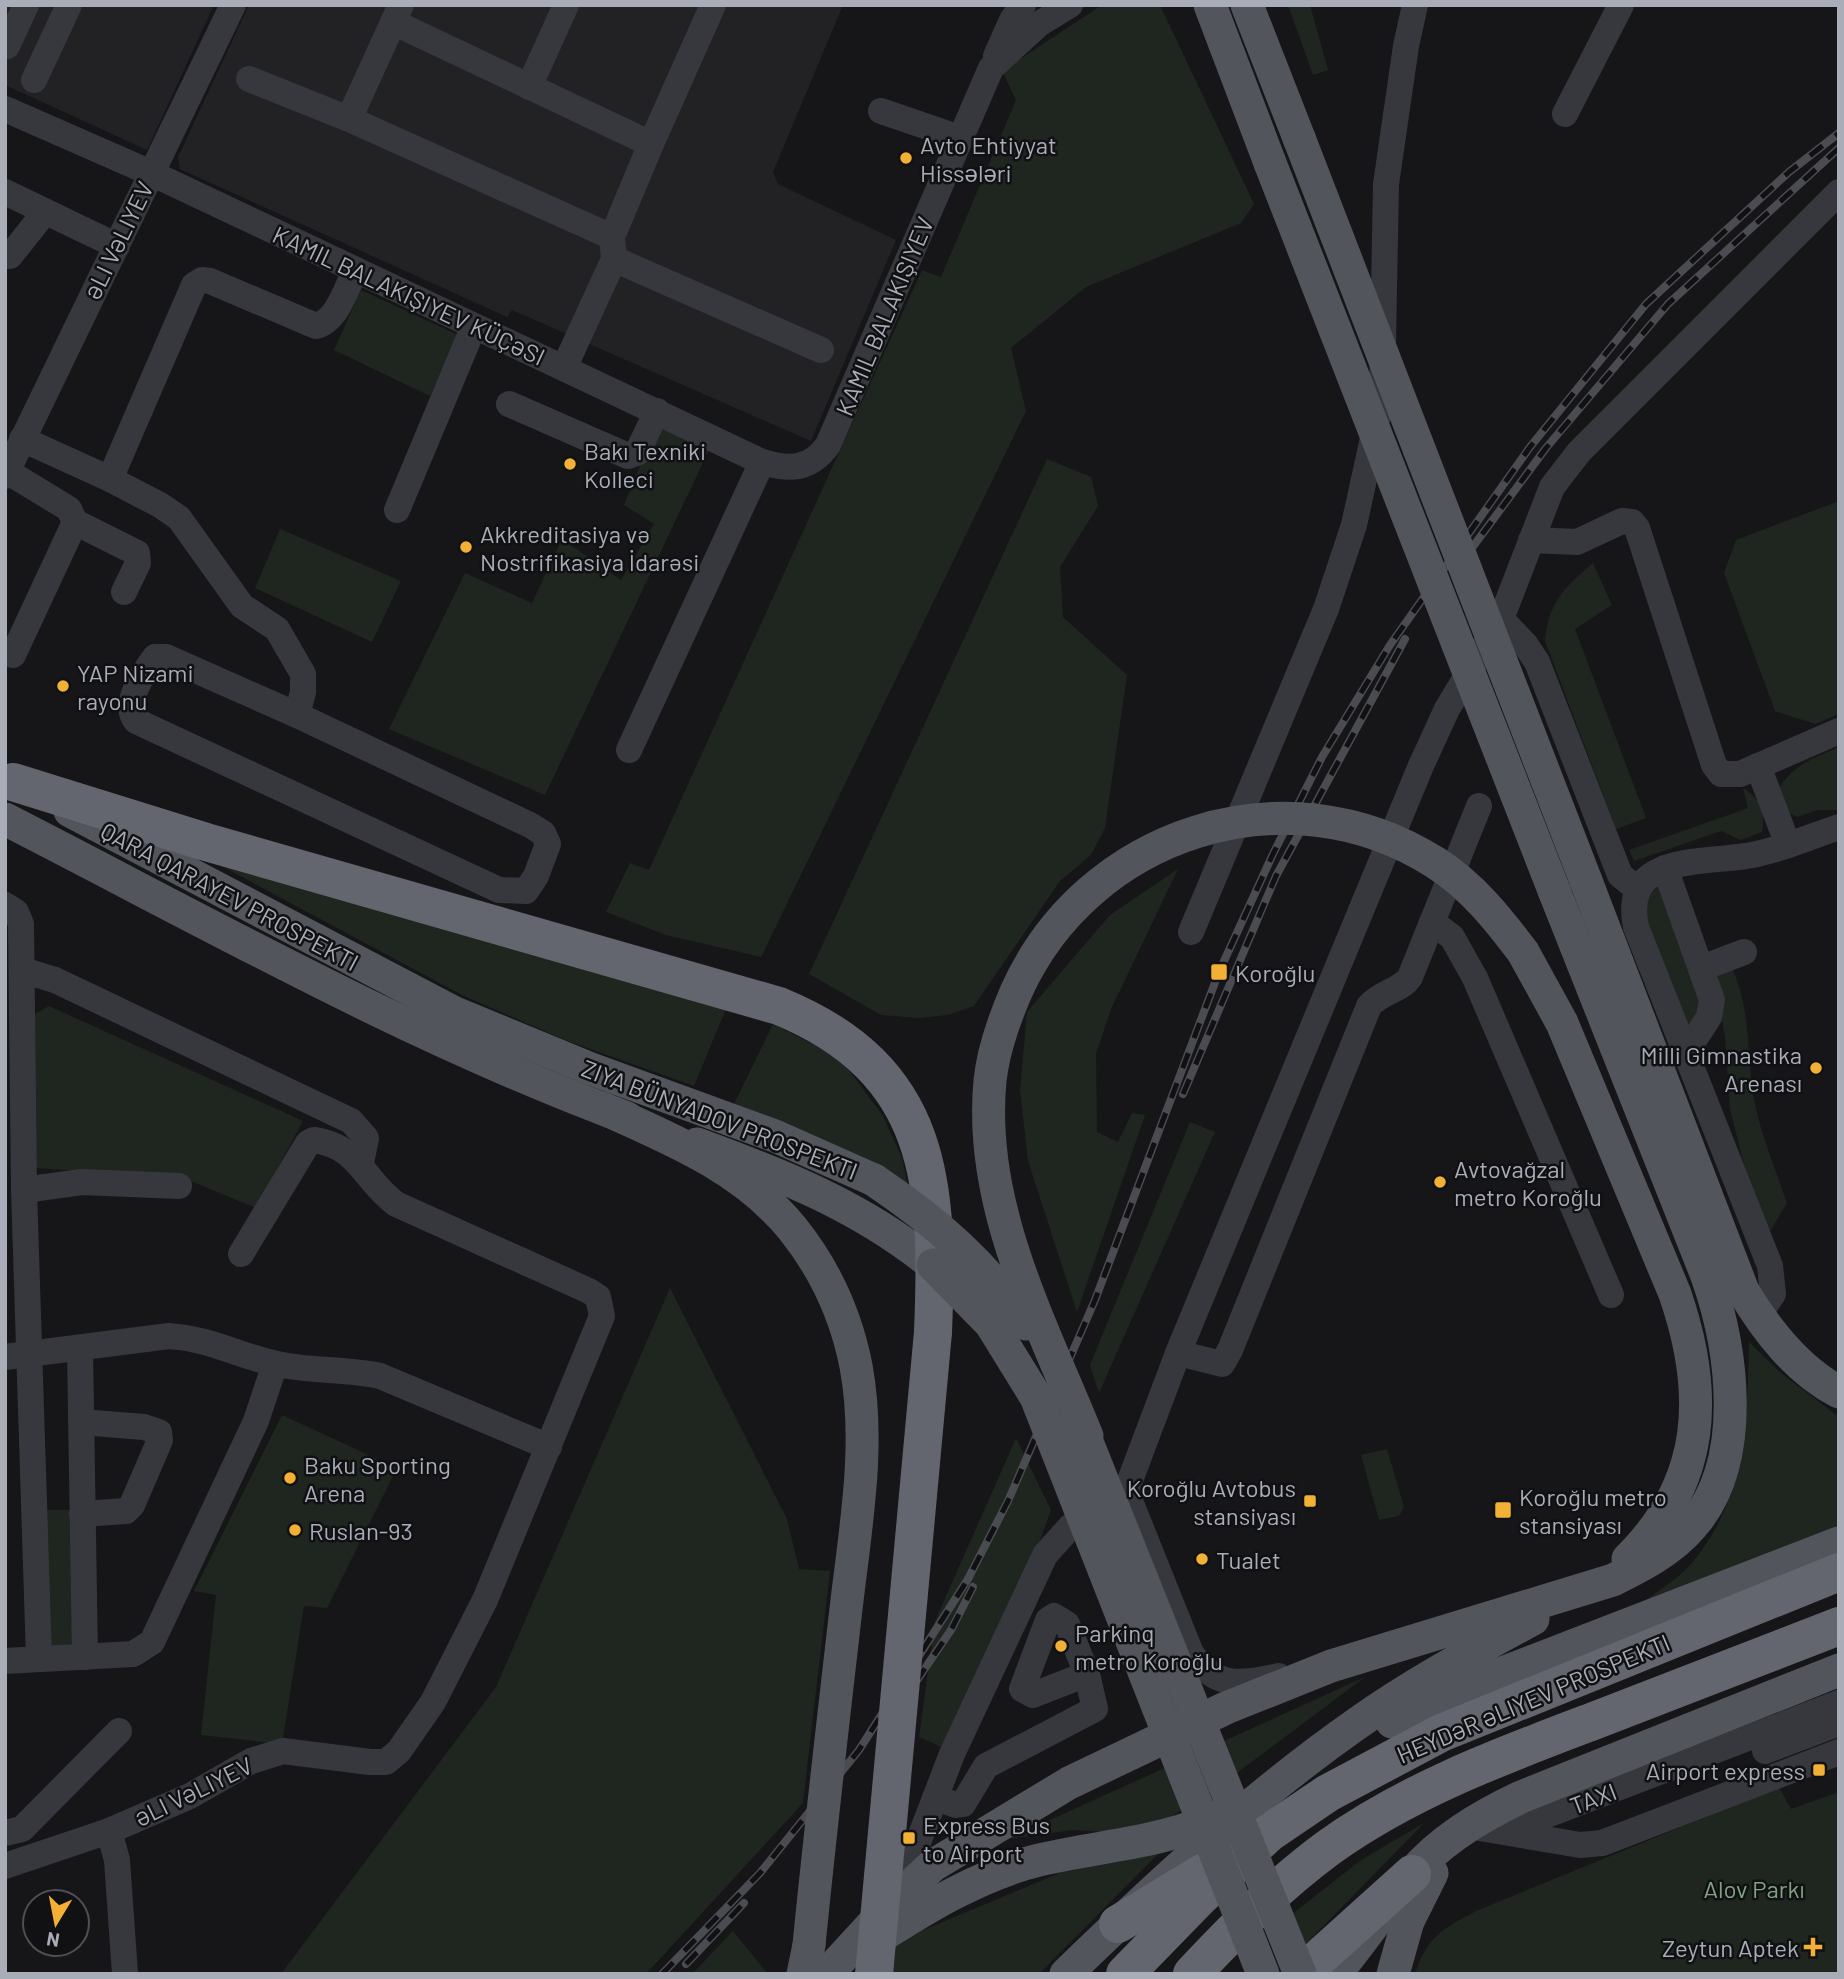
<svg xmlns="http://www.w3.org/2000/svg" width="1844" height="1979" font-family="Barlow,sans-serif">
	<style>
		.built { fill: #222225 }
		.green { fill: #1e261f }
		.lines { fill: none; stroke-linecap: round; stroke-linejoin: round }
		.minor { stroke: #37383d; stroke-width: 26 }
		.major { stroke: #53555c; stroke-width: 33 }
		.highway { stroke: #63666e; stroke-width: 38 }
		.rail-casing { stroke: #4a4c52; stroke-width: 8 }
		.rail { stroke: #111113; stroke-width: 5; stroke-dasharray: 16; stroke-linecap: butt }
		.major-bridge { stroke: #53555c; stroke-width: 33 }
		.highway-bridge { stroke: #63666e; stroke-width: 38 }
		.poi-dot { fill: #f2b134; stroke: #111113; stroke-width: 2.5 }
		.labels { text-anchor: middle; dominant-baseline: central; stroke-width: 5; stroke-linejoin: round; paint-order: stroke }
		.poi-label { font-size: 24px; fill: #a8adb8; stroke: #111113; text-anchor: start }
		.street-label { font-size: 24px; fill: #a8adb8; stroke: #111113 }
		.park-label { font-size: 24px; fill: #7fa381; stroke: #111113 }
	</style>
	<rect width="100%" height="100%" fill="#161618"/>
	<g class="built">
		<path d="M5,5H214L147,150L5,85Z"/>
		<path d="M249,5H843L773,172L778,184L896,240L811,441L512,310L507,317L180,169L178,157Z"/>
	</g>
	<g class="green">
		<path d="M1102,5H1160L1254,204L1241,223L1086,287L1011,348L1026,411L761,957L666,935L606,912L630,863L649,870L922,270L941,277L1016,100L1002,71Z"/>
		<path d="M1288,5H1310L1328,70L1313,75Z"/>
		<path d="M361,290L458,335L430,396L334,350Z"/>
		<path d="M656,427L710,448L545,795L389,729L465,573L532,603L562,539L621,580L654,524L624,505Z"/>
		<path d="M1047,459L1091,477L1098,506L1060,567L1063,617L1127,675L1105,828L1091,855L1060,881L974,1006L948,1015L918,1018L881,1015L809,974Z"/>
		<path d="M1839,501V714L1815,724L1775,711L1724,573L1736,540Z"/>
		<path d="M280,529L401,581L372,642L255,588Z"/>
		<path d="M1593,563L1612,605L1575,629L1646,818L1616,829L1545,641C1549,601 1564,588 1593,563Z"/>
		<path d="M1839,747V810H1817L1798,817L1786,812L1778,790C1792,765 1814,758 1839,747Z"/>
		<path d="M1743,788C1760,799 1766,811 1762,832L1741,840L1721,831L1634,861L1629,850L1748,808Z"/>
		<path d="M201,855L728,1004L694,1086L565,1040L462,995Z"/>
		<path d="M1178,869L1111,1009L1096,1054L1097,1132L1118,1142L1132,1113L1145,1115L1077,1312L1028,1161L1020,1090L1027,1012L1110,915Z"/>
		<path d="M1658,887L1704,1006L1691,1030L1646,928L1645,900Z"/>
		<path d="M1731,966C1750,1006 1747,1045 1752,1088C1758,1128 1774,1165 1787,1203L1769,1233L1747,1177L1730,1109L1725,1037L1713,970Z"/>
		<path d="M49,1006L303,1121L256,1208L181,1177L34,1168L29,1017Z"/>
		<path d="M773,1024L840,1058L883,1116L902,1158L908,1186L732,1108Z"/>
		<path d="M1190,1122L1215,1132L1099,1393L1090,1365Z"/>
		<path d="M670,1288L787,1519L799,1569L830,1571L803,1803L646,1974H281L496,1687Z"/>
		<path d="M1749,1342L1781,1373L1839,1417V1527L1645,1601C1660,1589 1679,1578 1691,1564C1747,1497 1747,1424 1749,1342Z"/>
		<path d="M282,1415L397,1468L327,1608L304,1606L282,1744L201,1735L216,1595L194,1591Z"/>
		<path d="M1016,1438L1051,1510L1034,1557L946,1749L919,1737L935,1621Z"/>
		<path d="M1387,1449L1404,1507L1399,1516L1379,1520L1361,1455Z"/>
		<path d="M44,1510H73V1644L48,1647Z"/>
		<path d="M1365,1677L1217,1788L1161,1823L1103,1832L1074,1830L1008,1839Z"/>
		<path d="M1779,1787L1791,1809L1839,1792V1974H1415C1427,1936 1443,1929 1476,1911Z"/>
		<path d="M1424,1823L1304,1946L1291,1915L1361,1860Z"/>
		<path d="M1161,1851L1039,1974H854L904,1938L1074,1867Z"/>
		<path d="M733,1931L768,1974H692Z"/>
	</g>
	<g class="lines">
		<g class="minor">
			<path d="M393,22L651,144L612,237L614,259L564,368"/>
			<path d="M7,46L26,5"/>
			<path d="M996,56L1012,20L1023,5"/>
			<path d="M249,79L349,119L612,237"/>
			<path d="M34,80L69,5"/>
			<path d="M529,87L566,5"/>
			<path d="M5,109L151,173L762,462C790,470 810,470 828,445L991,68L1039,24L1070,5"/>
			<path d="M881,111L960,138"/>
			<path d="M1565,114L1621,5"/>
			<path d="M349,119L401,5"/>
			<path d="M651,144L713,5"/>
			<path d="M5,192L117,246"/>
			<path d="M5,256H10L45,212"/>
			<path d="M614,259L821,350"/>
			<path d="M509,404L628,456L637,453L657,411"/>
			<path d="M22,439L110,479L160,505L179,518L242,606L277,629L303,674V692L297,715"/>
			<path d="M5,470L69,509L75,522L13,655"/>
			<path d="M5,476L233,5"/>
			<path d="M110,479L194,285L202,280L210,281L316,326C337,321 346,289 355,271"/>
			<path d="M397,510L474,326"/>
			<path d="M75,522L137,553L138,563L124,592"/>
			<path d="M1531,540L1577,542L1622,521L1632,522L1637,528L1714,765L1721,774H1740L1839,731"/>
			<path d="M1501,619L1525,644L1537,662L1620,875L1637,889"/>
			<path d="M155,657H166L297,715L530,825L543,833L548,844L536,876L526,891L499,890L136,721C122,704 143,673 155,657Z"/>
			<path d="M629,750L762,462"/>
			<path d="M1758,766L1788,845"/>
			<path d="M1665,868L1712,1000L1709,1017L1687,1051"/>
			<path d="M5,905L16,912L21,924L24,1190L39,1659"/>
			<path d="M1432,922L1452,937L1475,978L1611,1295"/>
			<path d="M1191,932L1326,609L1354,525L1382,397L1386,184L1406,46L1415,5"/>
			<path d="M1702,968L1744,952"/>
			<path d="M22,970L55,980L351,1121L366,1138L361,1163"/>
			<path d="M24,1190L82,1182L179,1186"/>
			<path d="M1758,1316L1773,1294L1770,1266L1636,927C1620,850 1709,865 1757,854C1785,848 1812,836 1839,827"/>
			<path d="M80,1350L85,1657"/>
			<path d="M1178,1353L1222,1364L1230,1350L1369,1006C1382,991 1401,991 1410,977L1479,806"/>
			<path d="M5,1357L169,1336C212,1339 233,1354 273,1363C308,1372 345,1368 380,1376L549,1447"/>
			<path d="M81,1422L144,1427L159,1432L160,1440L132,1505L126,1511L82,1514"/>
			<path d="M1126,1491L1191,1653C1216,1689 1240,1684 1279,1676"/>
			<path d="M5,1661L133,1654L152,1642L256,1421L275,1364"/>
			<path d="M1765,1751L1839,1723"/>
			<path d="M935,1798L956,1805L963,1804L986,1766L1095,1709L1087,1674L1067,1624L1054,1616L1048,1620L1022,1689L1033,1695L1087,1674"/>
			<path d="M1468,1826L1580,1845L1602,1843L1839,1752"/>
			<path d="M109,1831L117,1860L125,1974"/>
			<path d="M1505,1831L1839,1703"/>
			<path d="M5,1833L22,1829L119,1731"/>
			<path d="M5,1866L109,1831L190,1796L251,1761L283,1751L370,1762H386L399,1751L433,1702L485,1600L602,1316L598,1297L589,1291L396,1204C364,1181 359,1146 314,1140L308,1143L241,1254"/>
			<path d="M897,1897L952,1754L1045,1555L1070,1527L1126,1491L1178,1353L1420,768L1447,709L1501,619L1552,487L1579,452L1839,192"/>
		</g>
		<g class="major">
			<path d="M1210,5L1270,163"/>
			<path d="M1247,5L1299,138"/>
			<path d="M70,811L455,1013L591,1069L775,1136L874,1180"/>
			<path d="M5,819C210,924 411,1038 627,1118"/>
			<path d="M1586,881L1743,1291C1767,1331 1797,1370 1839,1392"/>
			<path d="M1523,952L1562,1023L1675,1294C1709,1393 1706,1482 1628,1559"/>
			<path d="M697,1144C782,1175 862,1207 933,1265"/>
			<path d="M1392,1722L1492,1677L1839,1543"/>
			<path d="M872,1942C924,1909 978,1875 1039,1860C1107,1844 1164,1844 1228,1812"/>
			<path d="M803,1974L809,1945"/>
			<path d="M827,1974L896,1899L932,1866L1069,1783L1226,1708L1331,1666L1613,1580C1641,1566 1671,1551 1692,1526C1748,1462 1733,1350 1707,1276L1555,893"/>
			<path d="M1066,1974C1157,1886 1251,1798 1355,1725C1411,1685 1472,1652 1533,1619"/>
			<path d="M1335,1974C1362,1942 1385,1907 1411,1875C1440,1840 1481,1816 1521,1797L1839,1670"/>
			<path d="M1393,1974L1408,1921L1432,1873"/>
		</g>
		<g class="highway">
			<path d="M13,782L206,842L779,1006C935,1070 939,1185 933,1332"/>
			<path d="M1118,1924L1204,1872"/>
			<path d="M1125,1974L1200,1897L1269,1833L1328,1793L1441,1733L1839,1572"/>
			<path d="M1192,1974C1235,1928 1278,1885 1328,1848C1407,1791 1501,1756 1591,1722C1673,1690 1756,1658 1839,1626"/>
			<path d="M1301,1974L1412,1874"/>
		</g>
		<g class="rail-casing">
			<g id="rail">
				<path d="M1463,560L1546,448L1668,304L1839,148"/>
				<path d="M1183,1094L1276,876L1405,639"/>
				<path d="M898,1708L951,1630L973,1587"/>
				<path d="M686,1964L744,1903"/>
				<path d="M662,1974L760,1873L859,1750L968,1579L1008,1501L1095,1300L1219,972L1273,854L1322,757L1390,645L1530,447L1646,304L1789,172L1839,133"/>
			</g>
		</g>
		<use href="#rail" class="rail"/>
		<g class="major-bridge">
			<path d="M1299,138L1586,881"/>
			<path d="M1270,163L1555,893"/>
			<path d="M602,1108C671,1139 743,1168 792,1228C825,1269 846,1315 856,1366C871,1446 855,1530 846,1609C833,1721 820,1833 809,1945"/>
			<path d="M874,1180C935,1221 985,1264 1026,1324"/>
			<path d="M933,1265L991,1324L1036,1397L1263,1974"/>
			<path d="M1077,1417L1300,1974"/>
			<path d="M1087,1436C1041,1322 978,1206 990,1081C993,1050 1004,1020 1016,992C1087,833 1286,767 1436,863C1472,886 1498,919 1523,952"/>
		</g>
		<path class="highway-bridge" d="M874,1974L933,1332"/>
	</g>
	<g class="poi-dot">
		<circle cx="906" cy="158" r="7"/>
		<circle cx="570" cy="464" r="7"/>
		<circle cx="466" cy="547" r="7"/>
		<circle cx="63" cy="686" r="7"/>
		<rect x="1210" y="963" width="18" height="18" rx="3.5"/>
		<circle cx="1816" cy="1068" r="7"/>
		<circle cx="1440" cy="1182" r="7"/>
		<circle cx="290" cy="1478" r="7"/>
		<rect x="1303" y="1494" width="14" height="14" rx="3.5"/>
		<rect x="1494" y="1501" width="18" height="18" rx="3.5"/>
		<circle cx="295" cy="1530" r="7"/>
		<circle cx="1202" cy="1559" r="7"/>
		<circle cx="1061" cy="1646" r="7"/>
		<rect x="1812" y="1763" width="14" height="14" rx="3.5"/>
		<rect x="902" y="1831" width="14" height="14" rx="3.5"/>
		<path d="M1809.5 1936.5h7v7h7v7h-7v7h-7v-7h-7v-7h7z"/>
	</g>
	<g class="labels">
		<g class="poi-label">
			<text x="920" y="144">Avto Ehtiyyat<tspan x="920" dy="28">Hissәlәri</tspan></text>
			<text x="584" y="450">Bakı Texniki<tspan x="584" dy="28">Kolleci</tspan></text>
			<text x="480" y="533">Akkreditasiya və<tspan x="480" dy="28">Nostrifikasiya İdarəsi</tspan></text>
			<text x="77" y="672">YAP Nizami<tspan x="77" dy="28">rayonu</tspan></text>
			<text x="1235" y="972">Koroğlu</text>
			<text x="1802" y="1054" text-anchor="end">Milli Gimnastika<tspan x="1802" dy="28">Arenası</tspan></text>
			<text x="1454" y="1168">Avtovağzal<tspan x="1454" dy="28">metro Koroğlu</tspan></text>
			<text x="304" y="1464">Baku Sporting<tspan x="304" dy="28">Arena</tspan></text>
			<text x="1296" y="1487" text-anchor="end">Koroğlu Avtobus<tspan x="1296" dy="28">stansiyası</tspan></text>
			<text x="1519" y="1496">Koroğlu metro<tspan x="1519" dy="28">stansiyası</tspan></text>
			<text x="309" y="1530">Ruslan-93</text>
			<text x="1216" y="1559">Tualet</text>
			<text x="1075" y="1632">Parkinq<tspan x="1075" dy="28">metro Koroğlu</tspan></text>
			<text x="1805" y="1770" text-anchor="end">Airport express</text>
			<text x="923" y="1824">Express Bus<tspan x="923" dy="28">to Airport</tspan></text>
			<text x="1799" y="1947" text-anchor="end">Zeytun Aptek</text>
		</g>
		<g class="street-label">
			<text transform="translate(118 240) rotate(-64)">ƏLI VƏLIYEV</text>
			<text transform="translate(409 295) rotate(25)">KAMIL BALAKIŞIYEV KÜÇƏSI</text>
			<text transform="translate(884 316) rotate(-67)">KAMIL BALAKIŞIYEV</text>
			<text transform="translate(230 896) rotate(28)">QARA QARAYEV PROSPEKTI</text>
			<text transform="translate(720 1119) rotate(21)">ZIYA BÜNYADOV PROSPEKTI</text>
			<text transform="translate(1533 1698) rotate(-23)">HEYDƏR ƏLIYEV PROSPEKTI</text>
			<text transform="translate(193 1791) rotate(-26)">ƏLI VƏLIYEV</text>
			<text transform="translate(1593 1798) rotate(-21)">TAXI</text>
		</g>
		<g class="park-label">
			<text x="1754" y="1888">Alov Parkı</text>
		</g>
	</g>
	<rect width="1844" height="1979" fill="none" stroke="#a8adb8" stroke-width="14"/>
	<g transform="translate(56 1923) rotate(190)"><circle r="33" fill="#111113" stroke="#4d4f55" stroke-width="2"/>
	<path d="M0-5L12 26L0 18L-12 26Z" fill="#f2b134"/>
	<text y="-10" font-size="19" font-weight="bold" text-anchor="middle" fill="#a8adb8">N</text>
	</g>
</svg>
